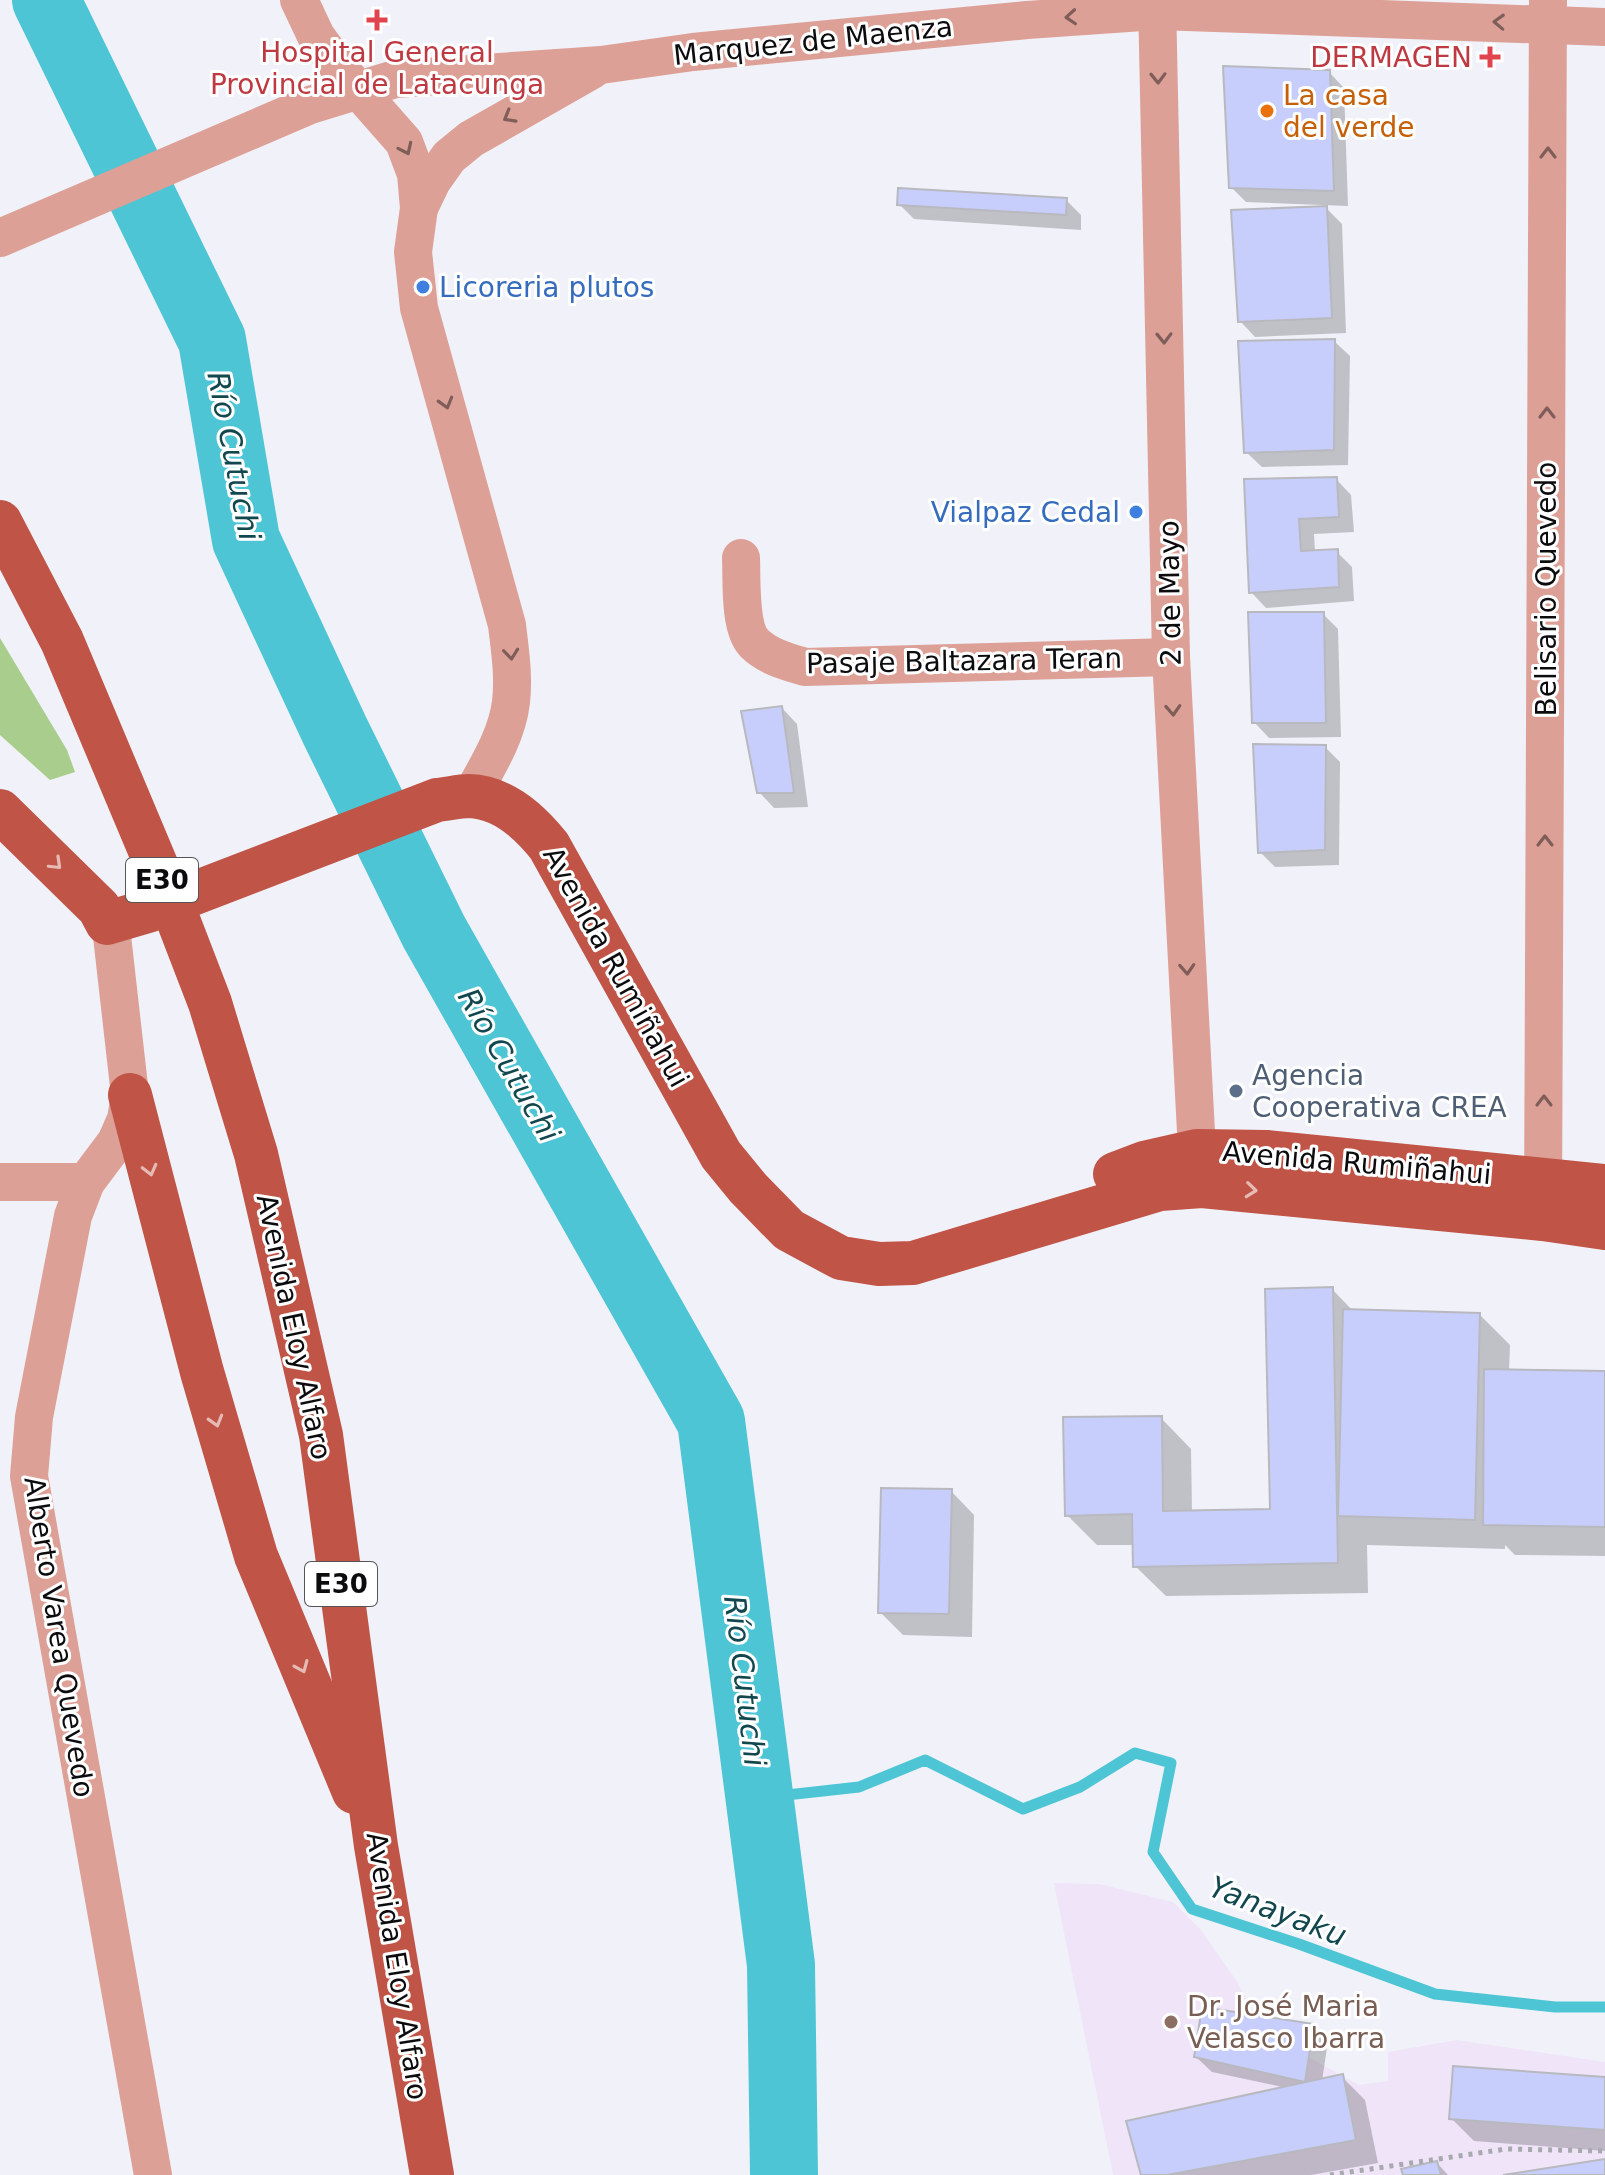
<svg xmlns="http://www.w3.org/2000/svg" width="1605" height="2175" font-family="'DejaVu Sans',sans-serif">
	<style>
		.education { fill: #efe4f8 }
		.green { fill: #a8cd8c }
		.shadow { fill: #0003 }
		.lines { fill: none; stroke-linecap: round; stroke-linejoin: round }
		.stream { stroke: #4dc5d5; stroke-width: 11 }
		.river { stroke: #4dc5d5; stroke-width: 68 }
		.building { fill: #c8cefc; stroke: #b8b9bf; stroke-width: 2 }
		.path { stroke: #a8a9ae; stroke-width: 5; stroke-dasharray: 4 6; stroke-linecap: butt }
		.minor { stroke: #dda096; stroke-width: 38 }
		.major { stroke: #c05446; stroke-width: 44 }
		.oneway { stroke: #7f5d59 }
		.oneway2 { stroke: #e6bbb5 }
		.health-dot { fill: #e0444e; stroke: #fff; stroke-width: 3 }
		.food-dot { fill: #e8710a; stroke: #fff; stroke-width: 3 }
		.shop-dot { fill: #3f7fe0; stroke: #fff; stroke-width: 3 }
		.service-dot { fill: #5c6f8a; stroke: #fff; stroke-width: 3 }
		.education-dot { fill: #8d6e63; stroke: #fff; stroke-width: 3 }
		.labels { text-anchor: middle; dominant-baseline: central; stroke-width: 6; stroke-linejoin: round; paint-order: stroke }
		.shield { fill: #fff; stroke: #555556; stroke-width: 2 }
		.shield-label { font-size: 26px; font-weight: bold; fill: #0c0c0e }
		.street-label { font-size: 28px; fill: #0c0c0e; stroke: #fff }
		.health-label { font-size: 28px; fill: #be3a42; stroke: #fff }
		.food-label { font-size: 28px; fill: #c56008; stroke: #fff; text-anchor: start }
		.shop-label { font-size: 28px; fill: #366cbe; stroke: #fff; text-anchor: start }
		.service-label { font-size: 28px; fill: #4e5e75; stroke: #fff; text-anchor: start }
		.education-label { font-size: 28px; fill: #785e54; stroke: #fff; text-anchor: start }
		.water-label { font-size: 30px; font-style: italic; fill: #12474e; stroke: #fff }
	</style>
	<rect width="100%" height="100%" fill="#f1f2f9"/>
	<path class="education" d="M1054,1883L1099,1884L1173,1902L1201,1930L1238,1983L1263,2032L1359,2085L1388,2081V2052L1457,2040L1605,2062V2175H1113Z"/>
	<path class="green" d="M0,638L67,750L75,772L50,780L0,735Z"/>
	<g class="shadow">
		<path d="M1329,72L1344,88L1348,206L1246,202L1231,187Z"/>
		<path d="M1066,200L1081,215V230L914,219L899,204Z"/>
		<path d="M1326,208L1342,224L1346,333L1255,337L1240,321Z"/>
		<path d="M1334,341L1350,356L1348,465L1262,467L1246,452Z"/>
		<path d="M1336,479L1351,495L1354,532L1314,534L1315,553L1337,552L1352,567L1354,601L1266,608L1251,592L1246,481Z"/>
		<path d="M1323,614L1338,629L1341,737L1269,738L1254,722Z"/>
		<path d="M782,708L797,724L808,807L774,808L759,792Z"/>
		<path d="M1325,747L1340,762L1339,865L1275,867L1260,852Z"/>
		<path d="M1332,1289L1354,1312L1480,1315L1510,1345L1509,1372L1605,1373V1556L1515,1555L1505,1545V1549L1367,1545L1368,1593L1166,1596L1135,1566V1545H1097L1067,1515L1161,1418L1191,1449L1192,1512L1272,1510Z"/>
		<path d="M951,1491L974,1515L972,1637L903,1635L880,1612Z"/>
		<path d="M1313,2026L1328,2041L1322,2081L1342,2077L1365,2100L1378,2163L1311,2175H1143L1287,2088L1212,2072L1196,2057Z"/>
		<path d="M1605,2079V2151L1474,2141L1451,2118Z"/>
		<path d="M1437,2163L1448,2175H1405Z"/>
	</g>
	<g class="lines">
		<path class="stream" d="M760,1798L859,1787L925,1760L1023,1809L1080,1787L1135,1753L1171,1763L1153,1852L1192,1909L1299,1944L1435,1994L1555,2007H1605"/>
		<path class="river" d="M46,0L212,340L246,540L335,731L434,932L711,1421L781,1965L784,2175"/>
	</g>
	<g class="building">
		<path d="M1223,66L1330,70L1334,191L1229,188Z"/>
		<path d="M898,188L1067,198L1066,215L897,205Z"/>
		<path d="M1327,206L1332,318L1238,322L1231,210Z"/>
		<path d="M1335,339L1334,450L1244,453L1238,341Z"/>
		<path d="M1337,477L1339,517L1299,519L1301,551L1338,549L1339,587L1249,593L1244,479Z"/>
		<path d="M1248,612H1324L1326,723H1252Z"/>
		<path d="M782,706L794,793H757L741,711Z"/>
		<path d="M1253,744L1326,745L1325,850L1258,853Z"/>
		<path d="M1333,1287L1338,1563L1133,1567L1132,1514L1065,1516L1063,1417L1162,1416L1163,1511L1270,1509L1265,1289Z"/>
		<path d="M1343,1309L1480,1313L1475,1520L1338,1516Z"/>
		<path d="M1484,1369L1605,1371V1527L1483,1525Z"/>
		<path d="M881,1488L952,1489L949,1614L878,1613Z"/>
		<path d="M1202,2007L1314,2024L1305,2082L1194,2057Z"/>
		<path d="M1453,2066L1605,2077V2130L1449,2119Z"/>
		<path d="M1343,2074L1356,2140L1167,2175H1141L1126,2121Z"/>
		<path d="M1605,2159V2175H1503Z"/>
		<path d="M1437,2161L1441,2175H1403L1401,2169Z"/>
	</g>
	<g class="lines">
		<path class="path" d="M1330,2175L1506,2149L1605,2151"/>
		<g class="minor">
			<path d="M299,0L316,36L339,68L404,142L416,174L419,208L413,252L419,308L507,625C510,651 514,676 511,702C507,736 487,767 471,796"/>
			<path d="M1157,0L1171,657L1197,1151L1201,1180"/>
			<path d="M419,208L432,181L449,157L471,139L592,70"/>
			<path d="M0,238L310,105L395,79L601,65L693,52L1027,20L1157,11L1605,27"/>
			<path d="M741,558C742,580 739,627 754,643C768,657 788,662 805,667L1171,657"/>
			<path d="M107,923L112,936L130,1095L126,1119L116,1142L86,1182L73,1216L34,1417L29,1476L153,2175"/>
			<path d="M0,1182H86"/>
			<path d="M1543,1209L1548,0"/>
		</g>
		<g class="major">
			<path d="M0,522L62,641L165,886L210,1003L256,1154L321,1435L376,1846L432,2175"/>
			<path d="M0,811L99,908L107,923L148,911L437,800C448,799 459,796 469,796C503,797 530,822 549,846L721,1155L748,1188L789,1230L841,1258L879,1264L913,1263L1160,1189L1202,1186L1543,1219L1605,1228"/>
			<path d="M130,1095L202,1372L256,1556L354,1792"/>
			<path d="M1115,1174L1144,1163L1197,1151L1267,1152L1605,1186"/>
		</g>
	</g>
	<defs><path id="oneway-chevron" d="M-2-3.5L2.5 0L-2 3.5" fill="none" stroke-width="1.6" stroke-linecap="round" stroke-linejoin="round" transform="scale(2)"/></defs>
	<g class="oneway">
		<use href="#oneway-chevron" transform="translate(1071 17) rotate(176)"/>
		<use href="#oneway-chevron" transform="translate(1499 22) rotate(-178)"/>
		<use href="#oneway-chevron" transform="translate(1158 78) rotate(89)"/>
		<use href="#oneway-chevron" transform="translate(509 117) rotate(150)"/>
		<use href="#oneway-chevron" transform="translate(406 149) rotate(65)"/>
		<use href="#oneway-chevron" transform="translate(1548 153) rotate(-90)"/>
		<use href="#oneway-chevron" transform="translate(1164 338) rotate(89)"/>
		<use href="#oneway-chevron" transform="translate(446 403) rotate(74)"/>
		<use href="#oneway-chevron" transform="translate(1547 413) rotate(-90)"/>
		<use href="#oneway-chevron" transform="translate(511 654) rotate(84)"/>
		<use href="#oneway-chevron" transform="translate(1173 710) rotate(87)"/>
		<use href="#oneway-chevron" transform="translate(1545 841) rotate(-90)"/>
		<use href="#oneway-chevron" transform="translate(1187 969) rotate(87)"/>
		<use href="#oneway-chevron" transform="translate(1544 1101) rotate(-90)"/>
	</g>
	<g class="oneway2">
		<use href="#oneway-chevron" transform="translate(56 864) rotate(44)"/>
		<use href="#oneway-chevron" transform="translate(150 1170) rotate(76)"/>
		<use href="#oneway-chevron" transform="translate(1251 1190) rotate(6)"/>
		<use href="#oneway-chevron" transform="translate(216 1421) rotate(74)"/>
		<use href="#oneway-chevron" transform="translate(302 1667) rotate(67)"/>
	</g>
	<g class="health-dot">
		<path d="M373 8h8v8h8v8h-8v8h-8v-8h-8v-8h8z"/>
		<path d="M1486 45h8v8h8v8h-8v8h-8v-8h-8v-8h8z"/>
	</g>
	<circle class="food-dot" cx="1267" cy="111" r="8"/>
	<g class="shop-dot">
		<circle cx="423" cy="287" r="8"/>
		<circle cx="1136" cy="512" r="8"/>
	</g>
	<circle class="service-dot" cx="1236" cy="1091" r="8"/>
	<circle class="education-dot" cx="1171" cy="2022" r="8"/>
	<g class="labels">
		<g class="shield">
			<rect x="126" y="858" width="72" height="44" rx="6"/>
			<rect x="305" y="1562" width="72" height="44" rx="6"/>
		</g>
		<g class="shield-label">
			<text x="162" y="880">E30</text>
			<text x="341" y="1584">E30</text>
		</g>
		<g class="street-label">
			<text transform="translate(813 41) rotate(-6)">Marquez de Maenza</text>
			<text transform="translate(1546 589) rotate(-90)">Belisario Quevedo</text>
			<text transform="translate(1170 593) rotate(-91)">2 de Mayo</text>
			<text transform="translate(964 661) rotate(-1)">Pasaje Baltazara Teran</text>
			<text transform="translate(616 967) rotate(61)">Avenida Rumiñahui</text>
			<text transform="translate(1357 1163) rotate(5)">Avenida Rumiñahui</text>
			<text transform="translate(294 1327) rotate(78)">Avenida Eloy Alfaro</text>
			<text transform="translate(59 1637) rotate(81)">Alberto Varea Quevedo</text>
			<text transform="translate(397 1966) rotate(81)">Avenida Eloy Alfaro</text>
		</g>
		<g class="health-label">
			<text x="377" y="52">Hospital General<tspan x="377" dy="32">Provincial de Latacunga</tspan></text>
			<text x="1472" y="57" text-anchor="end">DERMAGEN</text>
		</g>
		<g class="food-label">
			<text x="1283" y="95">La casa<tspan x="1283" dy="32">del verde</tspan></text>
		</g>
		<g class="shop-label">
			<text x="439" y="287">Licoreria plutos</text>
			<text x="1120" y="512" text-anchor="end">Vialpaz Cedal</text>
		</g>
		<g class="service-label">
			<text x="1252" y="1075">Agencia<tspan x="1252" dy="32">Cooperativa CREA</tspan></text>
		</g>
		<g class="education-label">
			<text x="1187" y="2006">Dr. José Maria<tspan x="1187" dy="32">Velasco Ibarra</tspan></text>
		</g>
		<g class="water-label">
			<text transform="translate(234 456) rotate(79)">Río Cutuchi</text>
			<text transform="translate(509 1065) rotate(60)">Río Cutuchi</text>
			<text transform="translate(745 1681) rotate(83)">Río Cutuchi</text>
			<text transform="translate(1278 1911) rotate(21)">Yanayaku</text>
		</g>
	</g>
</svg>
